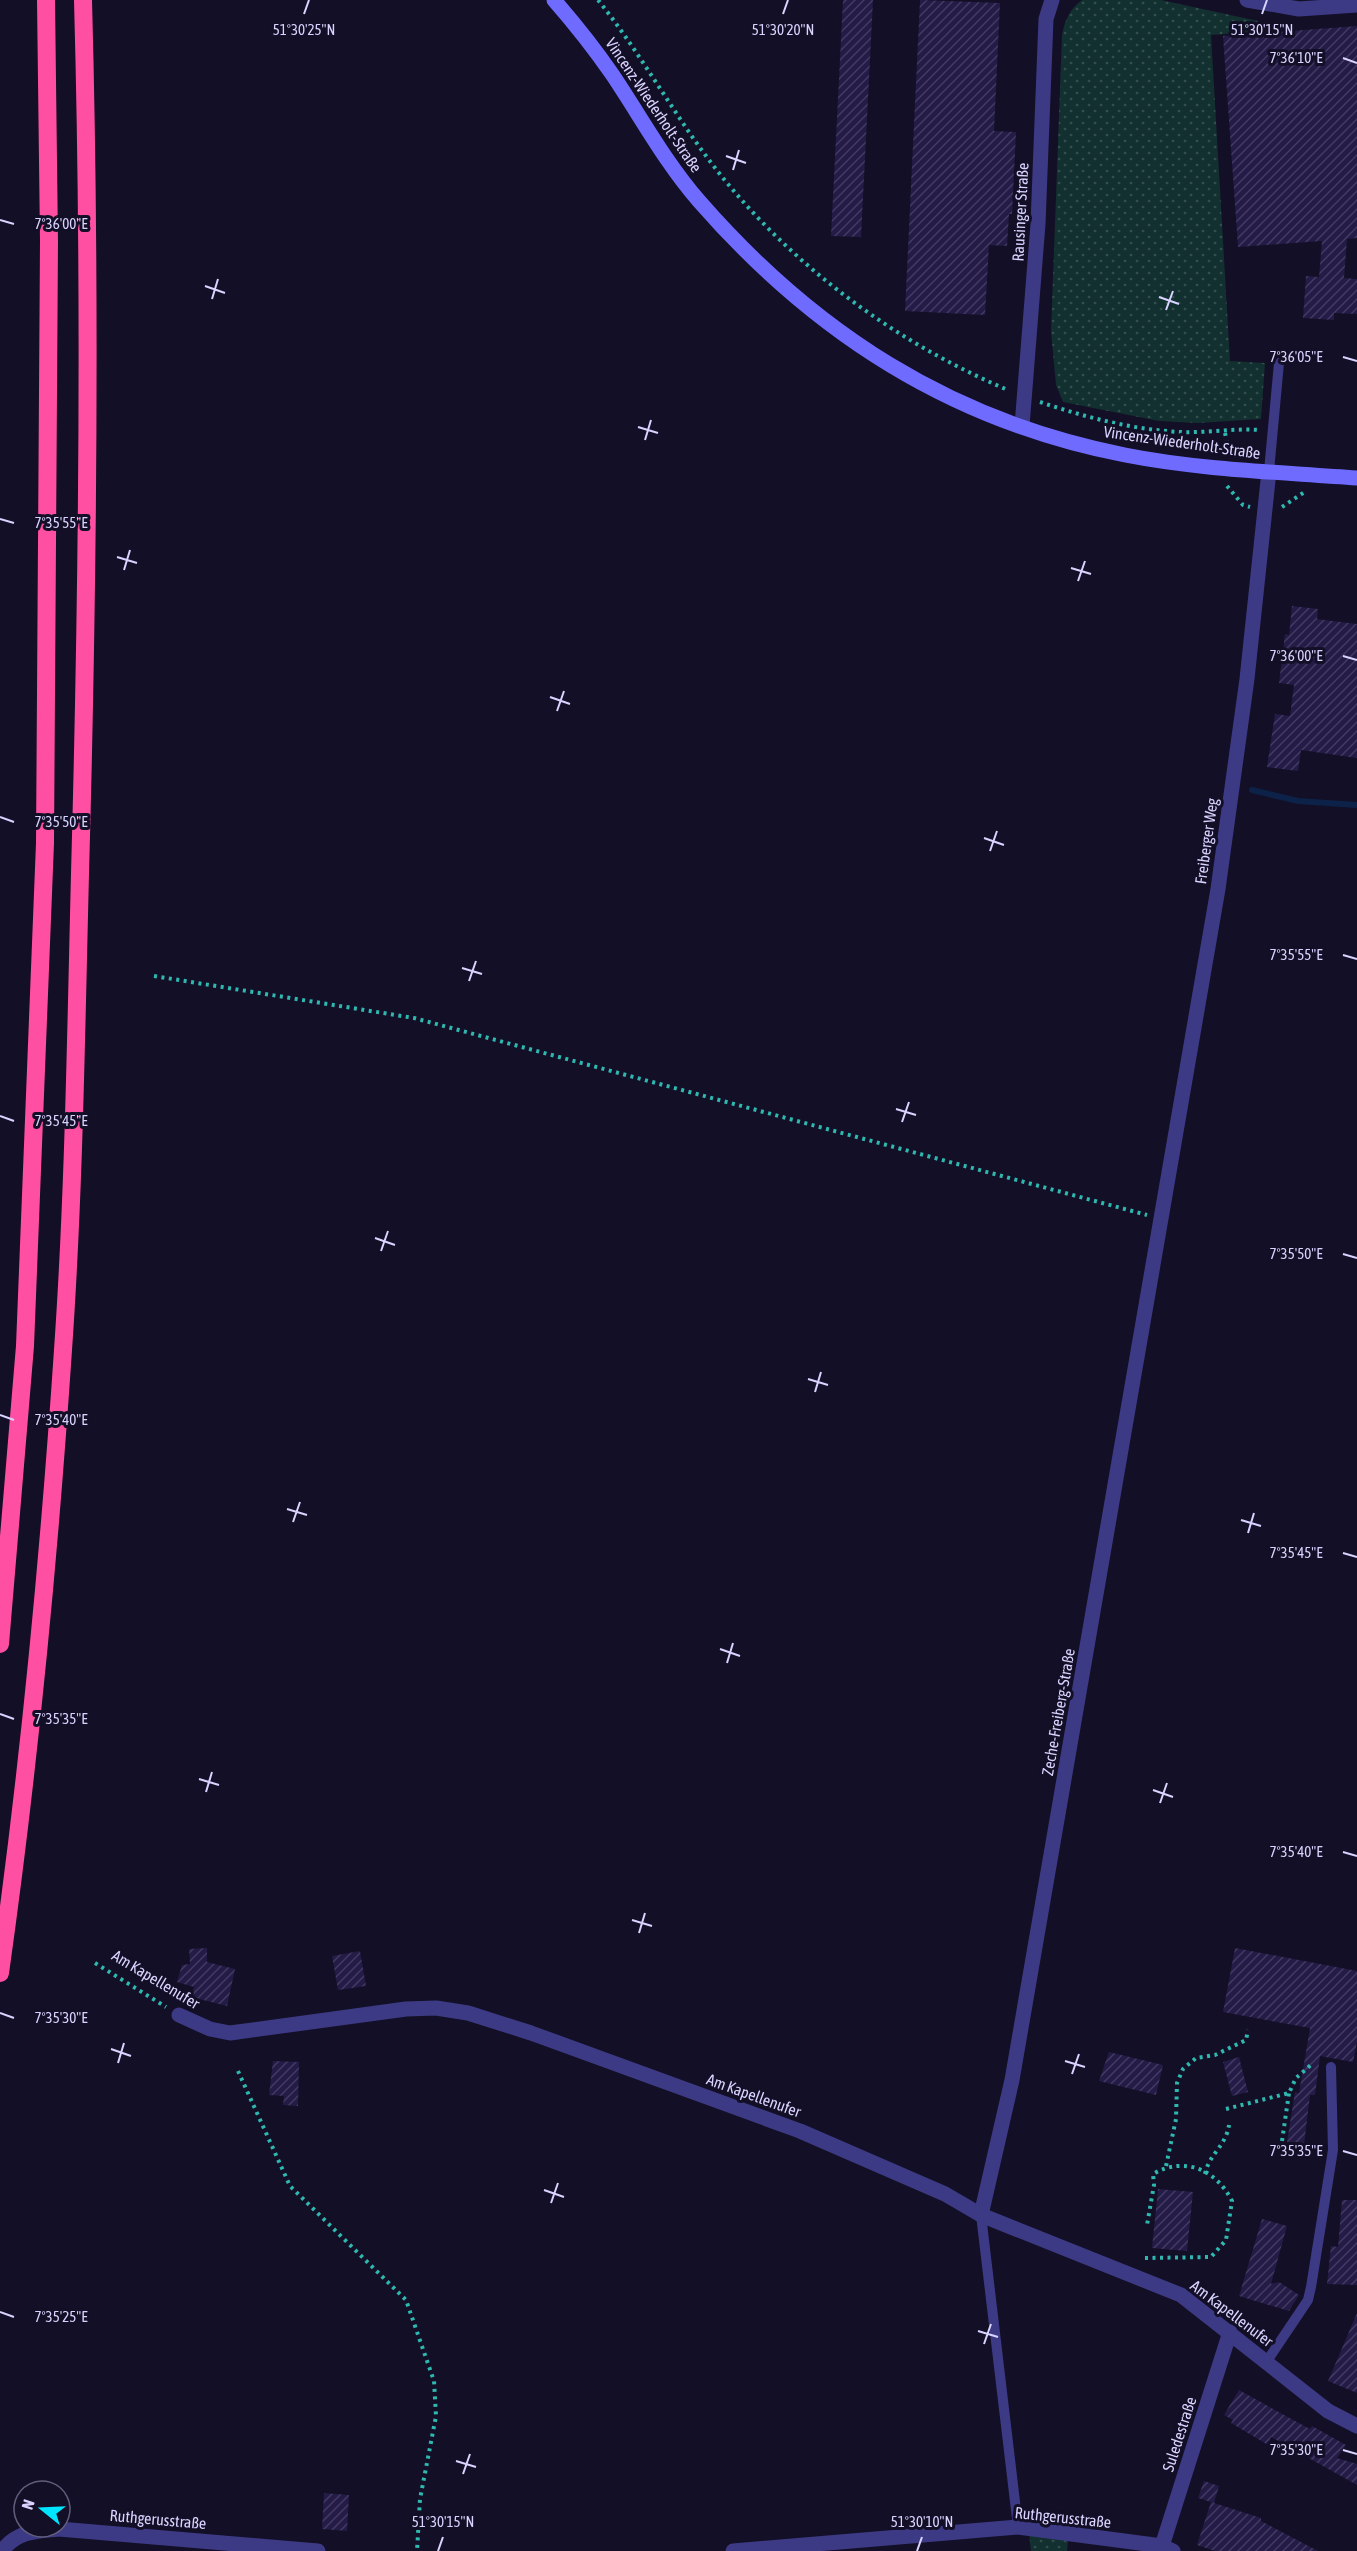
<svg xmlns="http://www.w3.org/2000/svg" width="1357" height="2551" font-family="'Asap Condensed',sans-serif">
	<style>
		.grass { fill: url(#grass-dots) }
		.lines { fill: none; stroke-linecap: round; stroke-linejoin: round }
		.stream { stroke: #0c2248; stroke-width: 6 }
		.building { fill: url(#building-hatch) }
		.path { stroke: #2fb8b0; stroke-width: 4; stroke-dasharray: 3 4.5; stroke-linecap: butt }
		.lane { stroke: #3d3a85; stroke-width: 10 }
		.street { stroke: #3d3a85; stroke-width: 15 }
		.secondary { stroke: #6f6bff; stroke-width: 15 }
		.highway { stroke: #ff4fa3; stroke-width: 18 }
		.ticks { fill: none; stroke: #d9d4ff; stroke-width: 2 }
		.labels { text-anchor: middle; dominant-baseline: central; stroke-width: 6; stroke-linejoin: round; paint-order: stroke }
		.street-label { font-size: 16px; fill: #d9d4ff; stroke: #130f26 }
		.ticks-label { font-size: 15px; text-anchor: middle; fill: #d9d4ff; stroke: #130f26; stroke-width: 6; stroke-linejoin: round; paint-order: stroke }
	</style>
	<defs>
		<pattern id="grass-dots" width="8" height="8" patternUnits="userSpaceOnUse" patternTransform="scale(1.5)"><rect width="8" height="8" fill="#12302f"/><path d="M2 2h.1M6 6h.1" fill="none" stroke="#344d4e" stroke-width="1.8" stroke-linecap="round"/></pattern>
		<pattern id="building-hatch" width="6" height="6" patternUnits="userSpaceOnUse" patternTransform="scale(1.5)"><rect width="6" height="6" fill="#241b47"/><path d="M-1 1l2-2M0 6l6-6M5 7l2-2" fill="none" stroke="#433b63"/></pattern>
	</defs>
	<rect width="100%" height="100%" fill="#130f26"/>
	<g class="grass">
		<path d="M1082,0H1161L1258,21L1259,32L1211,35L1230,361L1265,363L1261,419L1198,423L1159,421L1063,402L1056,385L1051,331L1062,35C1065,20 1069,10 1082,0Z"/>
		<path d="M1029,2534L1068,2541L1067,2551H1031Z"/>
	</g>
	<g class="lines">
		<path class="stream" d="M1252,790L1298,801L1357,805"/>
	</g>
	<g class="building">
		<path d="M843,0H873L861,237L831,236Z"/>
		<path d="M920,0L1000,3L994,131L1016,132L1012,214H1009L1007,246L989,245L985,315L905,311Z"/>
		<path d="M1357,26V238L1347,239L1344,278L1357,279V314L1334,313V320L1303,318L1306,276L1319,277L1322,241L1238,247L1223,36Z"/>
		<path d="M1292,606L1318,609L1317,619L1357,624V758L1301,750L1298,771L1267,767L1275,714L1290,716L1294,685L1279,683L1285,634L1289,635Z"/>
		<path d="M207,1948V1962L235,1969L227,2006L191,1997L194,1987L177,1982L182,1965L190,1964L189,1949Z"/>
		<path d="M1235,1948L1357,1971V2042L1353,2062L1320,2056L1315,2095H1310L1304,2145L1287,2142L1295,2092L1299,2093L1310,2028L1223,2012Z"/>
		<path d="M360,1951L366,1986L338,1990L332,1956Z"/>
		<path d="M1109,2052L1163,2065L1156,2095L1099,2081Z"/>
		<path d="M1239,2057L1248,2092L1232,2096L1223,2062Z"/>
		<path d="M273,2061L299,2062L298,2106L283,2105L284,2096L269,2095Z"/>
		<path d="M1158,2189L1193,2192L1187,2251L1152,2248Z"/>
		<path d="M1342,2200H1357V2285L1327,2284L1331,2246L1338,2247Z"/>
		<path d="M1262,2219L1287,2226L1271,2284L1279,2282L1299,2295L1289,2311L1239,2296Z"/>
		<path d="M1357,2313V2393L1328,2381Z"/>
		<path d="M1239,2390L1284,2415L1310,2429L1312,2426L1346,2445L1337,2458L1357,2464V2485L1271,2437L1268,2445L1231,2423L1233,2420L1224,2415Z"/>
		<path d="M1204,2481L1219,2486L1214,2503L1261,2518V2521L1318,2551H1215L1197,2545L1211,2502L1198,2498Z"/>
		<path d="M324,2493L349,2495L347,2531L322,2529Z"/>
	</g>
	<g class="lines">
		<g class="path">
			<path d="M598,0C639,51 670,108 709,160C785,261 892,341 1008,390"/>
			<path d="M1040,402C1085,417 1133,430 1181,432C1207,433 1234,428 1260,430"/>
			<path d="M1225,433L1229,452"/>
			<path d="M1227,486L1243,505L1250,507"/>
			<path d="M1282,507L1306,491"/>
			<path d="M154,976L414,1018L1147,1215"/>
			<path d="M95,1963L166,2007"/>
			<path d="M238,2071L290,2186L406,2300L434,2381L436,2416L420,2499L417,2551"/>
			<path d="M1226,2109L1289,2093L1296,2078L1313,2063"/>
			<path d="M1282,2141L1289,2093"/>
			<path d="M1166,2166L1176,2119L1177,2083L1183,2069L1196,2058L1215,2055L1246,2040L1248,2030"/>
			<path d="M1205,2174C1209,2154 1226,2146 1229,2125"/>
			<path d="M1145,2258L1211,2257L1226,2240L1232,2201C1216,2169 1184,2156 1153,2174L1154,2185L1147,2225"/>
		</g>
		<g class="lane">
			<path d="M1269,471L1279,363"/>
			<path d="M981,2215L1018,2527"/>
			<path d="M1267,2361L1308,2300L1311,2287L1333,2150L1331,2067"/>
		</g>
		<g class="street">
			<path d="M1247,0L1299,9L1357,5"/>
			<path d="M1022,426L1038,224L1046,19L1052,0"/>
			<path d="M179,2015L210,2029L230,2033L406,2009L436,2008L468,2013L531,2033L800,2131L945,2194L981,2215L1181,2295L1328,2411L1357,2426"/>
			<path d="M981,2215L1012,2080L1218,889L1247,679L1269,471"/>
			<path d="M1162,2546L1230,2332"/>
			<path d="M2,2551C17,2531 36,2531 59,2529L318,2551"/>
			<path d="M733,2551L1018,2527L1162,2546L1173,2551"/>
		</g>
		<path class="secondary" d="M554,0C575,24 594,48 612,74C641,117 665,162 699,201C814,333 951,421 1125,455C1201,470 1280,472 1357,478"/>
		<g class="highway">
			<path d="M0,1644L25,1346L45,843L49,241L46,0"/>
			<path d="M0,1973C29,1767 49,1558 63,1350C74,1192 76,1033 80,874C88,583 91,291 83,0"/>
		</g>
	</g>
	<path class="ticks" d="M304,14L309,0M783,14L788,0M1262,14L1267,0M1343,58L1357,63M726,156L746,163M733,170L739,150M0,220L14,224M205,286L225,293M1159,297L1179,304M212,299L218,279M1166,310L1173,291M1343,357L1357,361M638,427L658,433M645,440L651,420M0,519L14,523M117,557L137,563M1071,568L1091,574M124,570L130,550M1078,581L1085,561M1343,656L1357,660M550,697L570,704M557,711L564,691M0,817L14,822M984,838L1004,845M990,851L997,831M1343,955L1357,959M462,968L482,974M469,981L476,961M896,1109L916,1115M0,1116L14,1121M902,1122L909,1102M375,1238L395,1245M381,1251L388,1231M1343,1254L1357,1258M808,1379L828,1385M815,1392L821,1372M0,1415L14,1420M287,1509L307,1515M1241,1520L1261,1526M293,1522L300,1502M1248,1533L1254,1513M1343,1553L1357,1557M720,1649L740,1656M727,1663L733,1643M0,1714L14,1719M199,1779L219,1785M1153,1790L1173,1797M206,1792L212,1772M1160,1803L1167,1783M1343,1852L1357,1856M632,1920L652,1926M639,1933L645,1913M0,2013L14,2018M111,2049L131,2056M1065,2061L1085,2067M118,2063L124,2043M1072,2074L1079,2054M1343,2151L1357,2155M544,2190L564,2197M551,2203L558,2183M0,2312L14,2317M978,2331L998,2337M984,2344L991,2324M1343,2450L1357,2454M456,2461L476,2467M463,2474L470,2454M438,2551L443,2537M917,2551L922,2537"/>
	<g class="labels">
		<g class="street-label">
			<text transform="translate(654 105) rotate(56)">Vincenz-Wiederholt-Straße</text>
			<text transform="translate(1020 212) rotate(-87)">Rausinger Straße</text>
			<text transform="translate(1182 442) rotate(8)">Vincenz-Wiederholt-Straße</text>
			<text transform="translate(1206 841) rotate(-82)">Freiberger Weg</text>
			<text transform="translate(1058 1712) rotate(-80)">Zeche-Freiberg-Straße</text>
			<text transform="translate(156 1979) rotate(31)">Am Kapellenufer</text>
			<text transform="translate(754 2095) rotate(20)">Am Kapellenufer</text>
			<text transform="translate(1232 2313) rotate(37)">Am Kapellenufer</text>
			<text transform="translate(1179 2434) rotate(-72)">Suledestraße</text>
			<text transform="translate(1063 2517) rotate(6)">Ruthgerusstraße</text>
			<text transform="translate(158 2519) rotate(5)">Ruthgerusstraße</text>
		</g>
	</g>
	<g class="ticks-label">
		<text x="304" y="35">51°30'25"N</text>
		<text x="783" y="35">51°30'20"N</text>
		<text x="1262" y="35">51°30'15"N</text>
		<text x="1296" y="63">7°36'10"E</text>
		<text x="61" y="229">7°36'00"E</text>
		<text x="1296" y="362">7°36'05"E</text>
		<text x="61" y="528">7°35'55"E</text>
		<text x="1296" y="661">7°36'00"E</text>
		<text x="61" y="827">7°35'50"E</text>
		<text x="1296" y="960">7°35'55"E</text>
		<text x="61" y="1126">7°35'45"E</text>
		<text x="1296" y="1259">7°35'50"E</text>
		<text x="61" y="1425">7°35'40"E</text>
		<text x="1296" y="1558">7°35'45"E</text>
		<text x="61" y="1724">7°35'35"E</text>
		<text x="1296" y="1857">7°35'40"E</text>
		<text x="61" y="2023">7°35'30"E</text>
		<text x="1296" y="2156">7°35'35"E</text>
		<text x="61" y="2322">7°35'25"E</text>
		<text x="1296" y="2455">7°35'30"E</text>
		<text x="443" y="2527">51°30'15"N</text>
		<text x="922" y="2527">51°30'10"N</text>
	</g>
	<g transform="translate(42 2509) rotate(288)"><circle r="28" fill="#130f26" stroke="#625e7d" stroke-width="1.5"/>
	<path d="M0-4.5L10 22L0 15L-10 22Z" fill="#00e5ff"/>
	<text y="-9" font-size="16" font-weight="bold" text-anchor="middle" fill="#d9d4ff">N</text>
	</g>
</svg>
